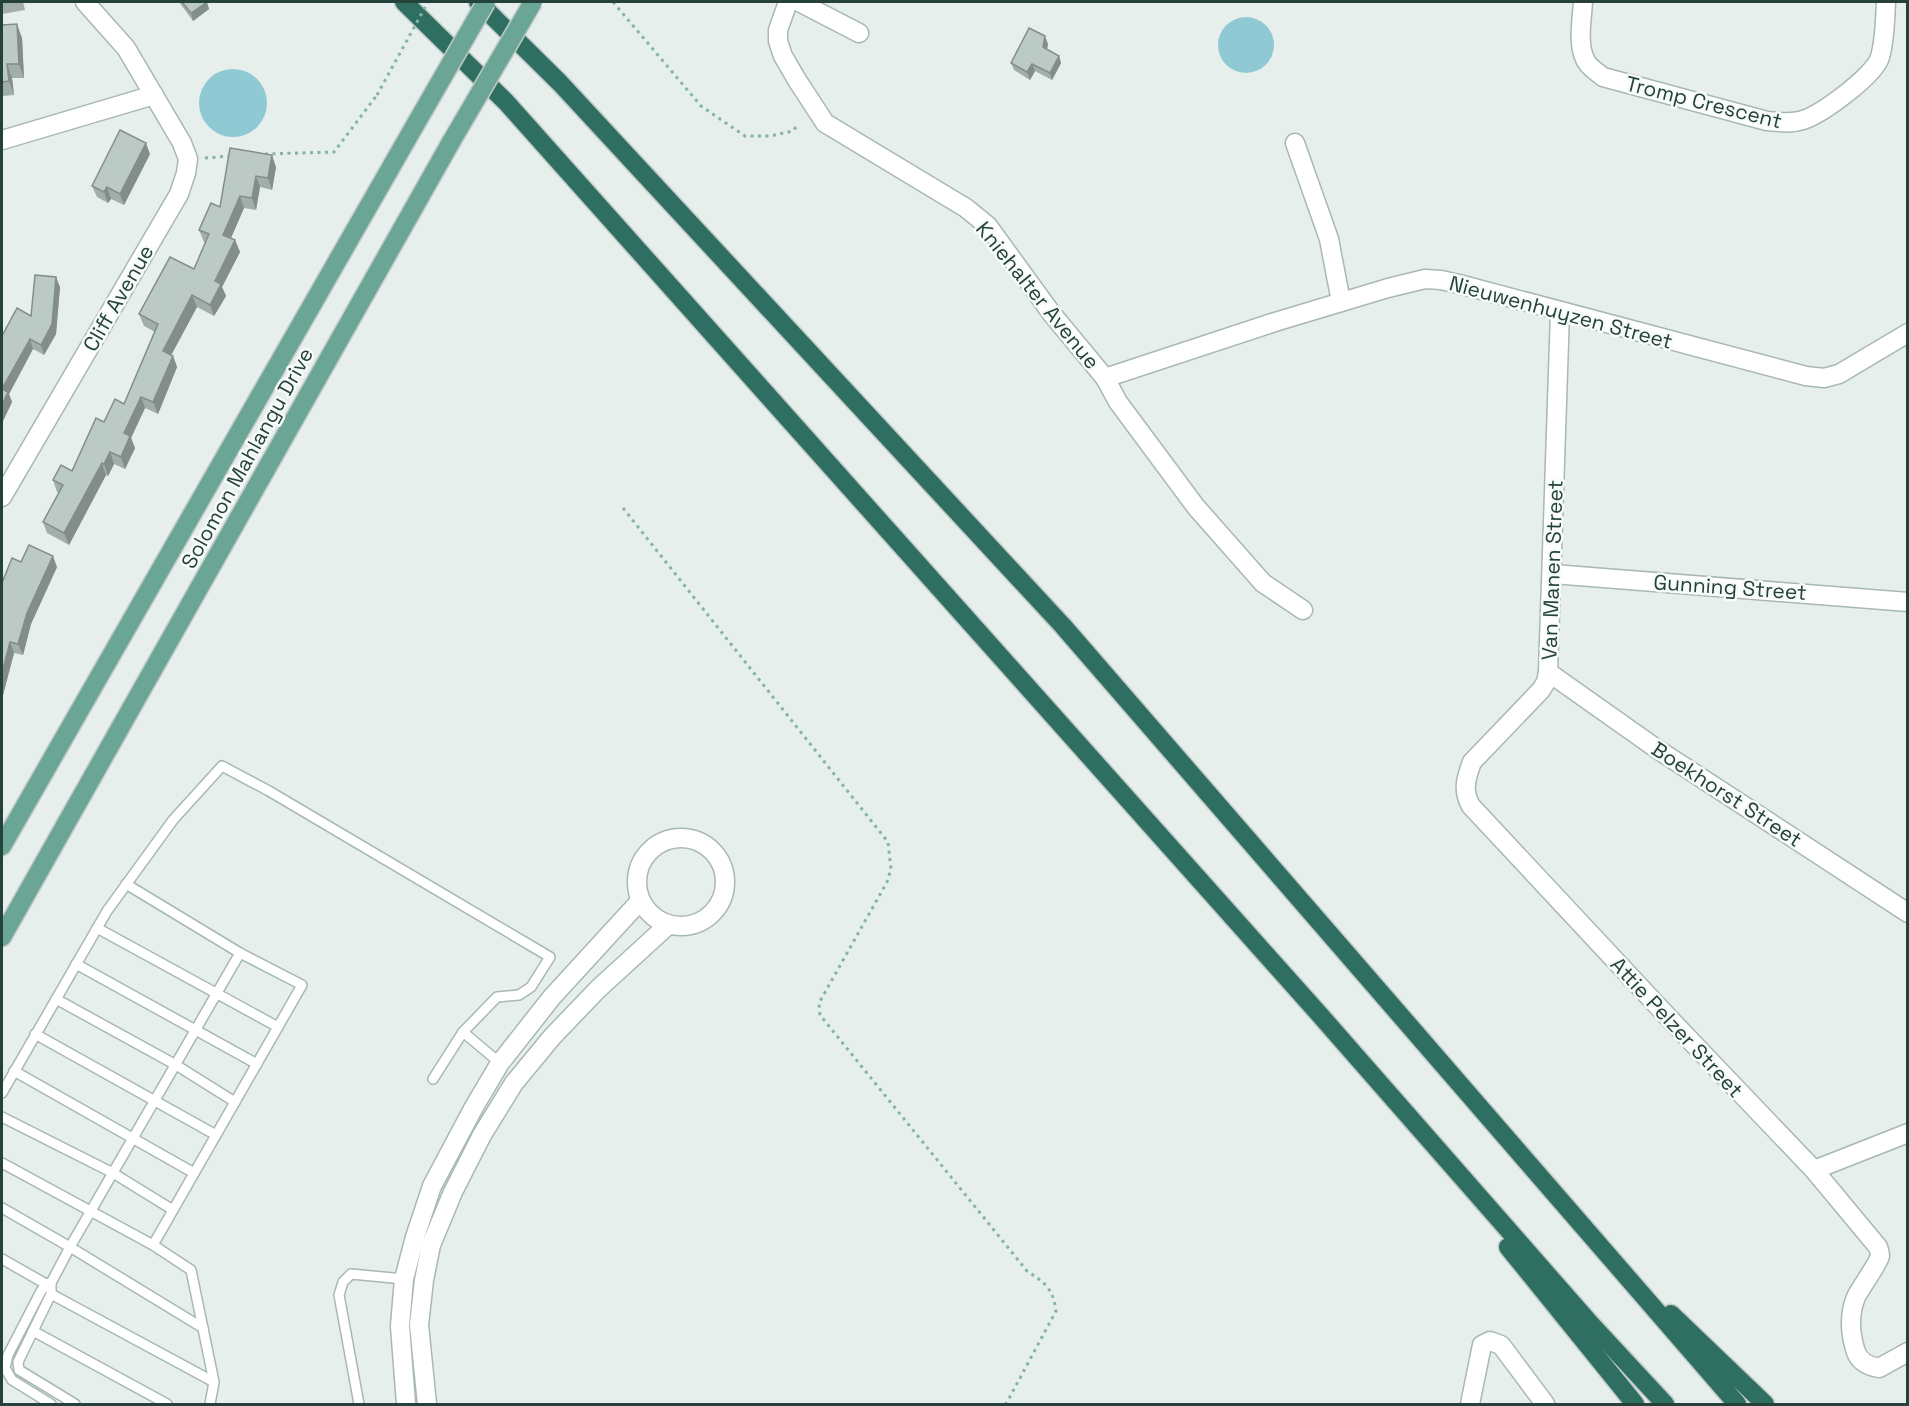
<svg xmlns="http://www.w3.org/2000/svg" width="1909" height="1406" font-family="'Space Grotesk',sans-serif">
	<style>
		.water { fill: #8ec9d4 }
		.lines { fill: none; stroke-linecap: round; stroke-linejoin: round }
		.lane-casing { stroke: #a8b8b2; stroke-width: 12 }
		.street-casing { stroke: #a8b8b2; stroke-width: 21 }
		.primary-casing { stroke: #c2cac8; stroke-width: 21 }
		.highway-casing { stroke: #c2cac8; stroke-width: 21 }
		.path { stroke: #86b3a5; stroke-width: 3; stroke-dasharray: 3 4.5; stroke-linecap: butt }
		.lane { stroke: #fff; stroke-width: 9 }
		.street { stroke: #fff; stroke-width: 18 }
		.primary { stroke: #6aa596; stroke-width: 18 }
		.highway { stroke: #2f6f62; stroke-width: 18 }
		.primary-bridge-casing { stroke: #c2cac8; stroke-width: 21; stroke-linecap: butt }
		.path-bridge { stroke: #86b3a5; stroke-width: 3; stroke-dasharray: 3 4.5; stroke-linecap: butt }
		.primary-bridge { stroke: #6aa596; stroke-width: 18 }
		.wall { fill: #a1aea9 }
		.shaded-wall { fill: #838d89 }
		.building { fill: #bbcac4; stroke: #838d89; stroke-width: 1.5 }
		.labels { text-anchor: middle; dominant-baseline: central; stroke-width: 5; stroke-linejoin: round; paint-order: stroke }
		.street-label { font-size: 21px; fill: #24423a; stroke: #f7fbf9 }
	</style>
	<rect width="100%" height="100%" fill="#e6efeb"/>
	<g class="water">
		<circle cx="1246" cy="45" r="28"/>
		<circle cx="233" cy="103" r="34"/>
	</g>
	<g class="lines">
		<g class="lane-casing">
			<g id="lane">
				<path d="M126,884L240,953L302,985L153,1245L191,1270L214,1382L210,1404"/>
				<path d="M97,928L278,1027"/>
				<path d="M76,964L257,1064"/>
				<path d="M56,999L176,1065L235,1102"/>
				<path d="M35,1034L216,1135"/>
				<path d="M14,1071L194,1173"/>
				<path d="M433,1079L463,1032L500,1063"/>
				<path d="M2,1093L107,911L173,820L222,766L269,791L550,957L531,987L519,995L497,997L463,1032"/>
				<path d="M2,1117L113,1173L173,1210"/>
				<path d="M2,1163L153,1245"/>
				<path d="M2,1208L70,1247L203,1328"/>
				<path d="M2,1259L46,1284"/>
				<path d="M51,1283L70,1247L240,953"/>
				<path d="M51,1294L214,1382"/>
				<path d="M33,1331L167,1404"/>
				<path d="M51,1404L12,1380L5,1368L8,1355L41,1291L46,1284L51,1283V1294L18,1362L19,1370L75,1404"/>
				<path d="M359,1404L339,1295L343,1282L351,1274L404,1279"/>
			</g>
		</g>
		<g class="street-casing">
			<g id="street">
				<path d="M788,2L778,30V41L783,56L797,80L825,123L966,208L988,226L1052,314L1105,378L1118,402L1196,507L1263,583L1303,610"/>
				<path d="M799,2L859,33"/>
				<path d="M1583,2C1582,20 1576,49 1588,64C1592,69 1598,73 1603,77L1767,121C1780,122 1791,124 1803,120C1822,114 1875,75 1880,57C1885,40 1885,19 1886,2"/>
				<path d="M2,140L154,95"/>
				<path d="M1295,143L1329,239L1341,302"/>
				<path d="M1560,312L1548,672L1546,682L1541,690L1472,762C1466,778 1462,791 1471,806L1668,1017L1814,1170L1878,1247C1879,1250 1880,1252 1880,1256C1878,1264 1861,1287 1856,1297C1849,1314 1850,1332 1855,1349C1858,1361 1867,1366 1879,1368L1908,1352"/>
				<path d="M1105,378L1275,322L1388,288L1425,279L1441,280L1459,284L1806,376L1824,378L1839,374L1908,333"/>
				<path d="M2,497L179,194L186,173L188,159L182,143L126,48L85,2"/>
				<path d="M1553,574L1908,602"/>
				<path d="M1548,672L1657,749L1908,913"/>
				<circle cx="681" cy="882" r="44"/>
				<path d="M1814,1170L1908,1133"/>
				<path d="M406,1404L400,1326L404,1279L415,1237L432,1186L474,1107L500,1063L552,997L640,901"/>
				<path d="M427,1404L419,1325L424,1280L431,1245L453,1192L482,1135L514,1083L552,1037L598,989L668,925"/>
				<path d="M1470,1404L1482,1345L1490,1341L1501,1345L1545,1404"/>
			</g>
		</g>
		<g class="primary-casing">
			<g id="primary">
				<path d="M2,846L418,120"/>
				<path d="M2,937L451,142"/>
			</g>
		</g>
		<g class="highway-casing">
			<g id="highway">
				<path d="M404,2L506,102L1320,1015L1588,1321L1665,1404"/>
				<path d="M478,2L560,83L1063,626L1737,1404"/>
				<path d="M1508,1247L1635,1404"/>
				<path d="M1671,1314L1765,1404"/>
			</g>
		</g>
		<g class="path">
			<path d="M613,2L701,106L745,136H770L793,131L796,127"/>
			<path d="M265,154L334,152L377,95"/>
			<path d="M205,158L231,156"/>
			<path d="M623,508L888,842L891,869L887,882L819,1003L820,1015L1027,1271C1045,1283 1053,1288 1056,1311L1006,1404"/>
		</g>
		<use href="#lane" class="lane"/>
		<use href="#street" class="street"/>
		<use href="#primary" class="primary"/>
		<use href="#highway" class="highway"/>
		<g class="primary-bridge-casing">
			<g id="primary-bridge">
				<path d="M418,120L486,2"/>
				<path d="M451,142L533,2"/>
			</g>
		</g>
		<path class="path-bridge" d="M377,95L428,2"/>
		<use href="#primary-bridge" class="primary-bridge"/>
	</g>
	<g class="wall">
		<path d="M2,2H23L25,10L2,14Z"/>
		<path d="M179,2H206L209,9L193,21Z"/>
		<path d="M2,25L22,38L24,78H12L14,95L2,96Z"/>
		<path d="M1048,44L1047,49L1059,56L1061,63L1052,80L1035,71L1030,80L1014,70L1011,63Z"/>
		<path d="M230,148L276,167L272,190L260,187L256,210L244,208L231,238L235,240L240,252L222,287L226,296L214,316L197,307L171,355L173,356L177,367L158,414L145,408L131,438L135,448L125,469L114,464L108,476L106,475L69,545L47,533L43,522L59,493L57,492L53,480L72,471L104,422L124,404L155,332L144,326L139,314L194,269L205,243L204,242L199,230L220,207Z"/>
		<path d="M150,154L124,205L111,199L108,203L97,197L92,186Z"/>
		<path d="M60,287L56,334L44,355L33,349L9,394L12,402L2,423V336L31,316Z"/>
		<path d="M21,562L57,567L31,624L23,655L14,653L3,695L2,694V583Z"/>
	</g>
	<g class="shaded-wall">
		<path d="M207,2L209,9L193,21L191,13Z"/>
		<path d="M17,24L22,38L24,78L19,64Z"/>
		<path d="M1045,36L1048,44L1046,54L1043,47Z"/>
		<path d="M1059,56L1061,63L1052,80L1050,73Z"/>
		<path d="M7,64L12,78L14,95L9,81Z"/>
		<path d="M1032,64L1035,71L1030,80L1027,72Z"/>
		<path d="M146,143L150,154L124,205L120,194Z"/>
		<path d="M272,155L276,167L272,190L268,178Z"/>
		<path d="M256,176L260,187L256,210L252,198Z"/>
		<path d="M107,187L111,199L108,203L104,192Z"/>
		<path d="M240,196L244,208L227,247L223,235Z"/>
		<path d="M235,240L240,252L222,287L226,296L214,316L210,305L215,281Z"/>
		<path d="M56,277L60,287L56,334L44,355L41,345Z"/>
		<path d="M192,295L197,307L167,363L163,351Z"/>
		<path d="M30,339L33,349L9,394L12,402L2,423V389Z"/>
		<path d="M173,356L177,367L158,414L153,402Z"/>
		<path d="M141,397L145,408L131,438L135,448L125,469L121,457L124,433Z"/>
		<path d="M110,452L114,464L108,476L104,464Z"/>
		<path d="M102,463L106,475L69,545L64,533Z"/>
		<path d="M53,556L57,567L31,624L23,655L18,644L27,613Z"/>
		<path d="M10,642L14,653L3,695L2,690V673Z"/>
	</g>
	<g class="building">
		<path d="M182,2H207L191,13Z"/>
		<path d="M17,24L19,64H7L9,81L2,82V25Z"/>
		<path d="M1029,28L1045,36L1043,47L1059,56L1050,73L1032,64L1027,72L1011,63Z"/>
		<path d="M120,130L146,143L120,194L107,187L104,192L92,186Z"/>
		<path d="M230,148L272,155L268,178L256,176L252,198L240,196L223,235L235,240L215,281L221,284L210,305L192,295L163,351L173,356L153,402L141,397L124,433L130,436L121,457L110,452L104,464L102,463L64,533L43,522L63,485L53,480L61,465L72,471L96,418L104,422L115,399L124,404L158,324L139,314L170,257L194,269L209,234L199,230L211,203L220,207Z"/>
		<path d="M35,275L56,277L52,324L41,345L30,339L2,389L8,392L2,405V336L17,308L31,316Z"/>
		<path d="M29,545L53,556L27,613L18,644L10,642L2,673V583L12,558L21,562Z"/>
	</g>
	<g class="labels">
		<g class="street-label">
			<text transform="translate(1704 102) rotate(14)">Tromp Crescent</text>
			<text transform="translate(1038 295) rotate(51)">Kniehalter Avenue</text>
			<text transform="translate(118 298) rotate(-60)">Cliff Avenue</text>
			<text transform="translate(1561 312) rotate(15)">Nieuwenhuyzen Street</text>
			<text transform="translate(247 458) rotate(-61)">Solomon Mahlangu Drive</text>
			<text transform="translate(1552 570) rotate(-88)">Van Manen Street</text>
			<text transform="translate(1730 587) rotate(4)">Gunning Street</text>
			<text transform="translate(1727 794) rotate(33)">Boekhorst Street</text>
			<text transform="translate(1677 1027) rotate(47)">Attie Pelzer Street</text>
		</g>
	</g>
	<rect width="1909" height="1406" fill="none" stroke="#24423a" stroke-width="6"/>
</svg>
